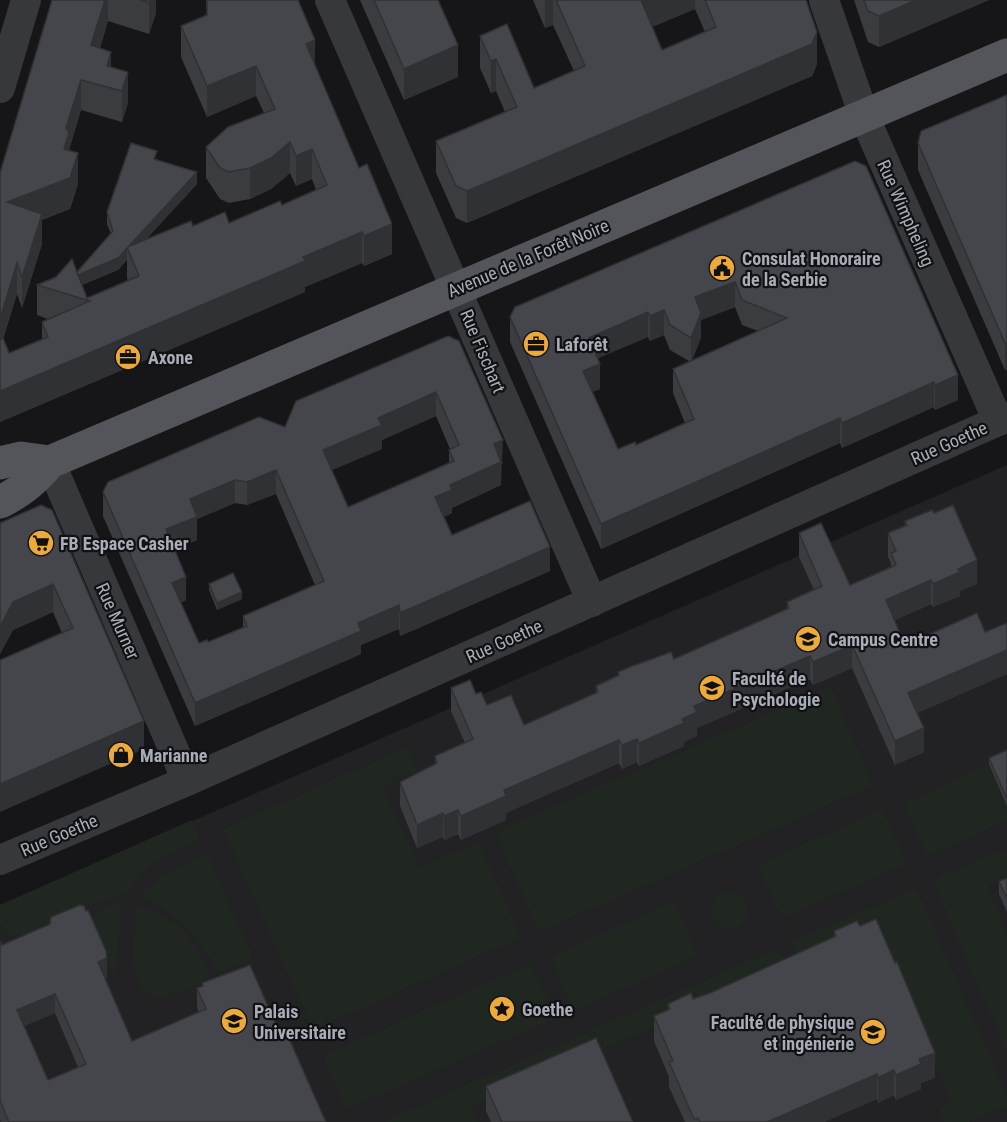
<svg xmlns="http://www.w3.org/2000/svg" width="1007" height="1122" font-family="'Roboto Condensed',sans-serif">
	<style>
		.built { fill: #222225 }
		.green { fill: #202721 }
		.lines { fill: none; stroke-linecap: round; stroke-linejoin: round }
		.street { stroke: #37383c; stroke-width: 30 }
		.primary { stroke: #53555b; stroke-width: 33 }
		.wall { fill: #3b3c40; fill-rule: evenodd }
		.shaded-wall { fill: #303134 }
		.building { fill: #45464b; stroke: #303134; stroke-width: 1.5; fill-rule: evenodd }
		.labels { text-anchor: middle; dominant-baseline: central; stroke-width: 4.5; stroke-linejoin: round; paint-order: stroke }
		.street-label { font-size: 18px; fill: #a8adb7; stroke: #111113 }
		.poi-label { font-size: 18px; font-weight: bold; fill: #a8adb7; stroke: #111113; text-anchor: start }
	</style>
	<rect width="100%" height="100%" fill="#161618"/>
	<path class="built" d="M1007,465V1122H0V905Z"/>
	<g class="green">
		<path d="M831,687L872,783L870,787L543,930L537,928L495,832Z"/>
		<path d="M407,747L417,770L383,786L419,868L478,842L521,937L313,1030L223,829Z"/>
		<path d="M989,764L1007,805V821L929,855L925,853L904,804Z"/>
		<path d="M880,810L885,813L905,859L904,865L787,915L779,914L759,870L761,864Z"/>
		<path d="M192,820L198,836L196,842L151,864L136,877L125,894L83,907L17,937L4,932L0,923V905Z"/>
		<path d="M1007,849V876L987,885L1007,933V1052L935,886L939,877Z"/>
		<path d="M207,855L252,955L250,960L217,973C198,932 182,918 142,896L164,875Z"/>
		<path d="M912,890L918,893L1007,1095V1105L969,1122H945L939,1108L952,1102L875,929L800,961L791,942Z"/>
		<circle cx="729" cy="910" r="18"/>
		<path d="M671,903L675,904L697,953L694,957L577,1009L572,1007L552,959L554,955Z"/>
		<path d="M118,904L122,907L115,970L112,973L86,918Z"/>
		<path d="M138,906C180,919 193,937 210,976C195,983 172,999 156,996C123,989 135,928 138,906Z"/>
		<path d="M778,948L787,968L471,1107L477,1122H383Z"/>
		<path d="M528,965L533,967L554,1014L553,1019L349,1108L345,1106L324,1059L326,1054Z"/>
	</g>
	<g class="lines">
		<g class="street">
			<path d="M330,0L592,602"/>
			<path d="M824,0L864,116L998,421"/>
			<path d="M0,88L26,0"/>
			<path d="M50,462L187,781"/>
			<path d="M0,860L187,781L1007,417"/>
		</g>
		<g class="primary">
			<path d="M0,463L21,458L50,462"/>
			<path d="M0,502C21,492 35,480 50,462L1007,55"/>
		</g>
	</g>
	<g class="wall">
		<path d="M52,0H156V13L149,34L108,21L100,48L111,67L128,103L122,122L81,110L69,150L78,184L70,209L42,220V244L22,308L17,294L3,339L9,353L42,339V322L48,319L37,315V285L77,272L111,234L107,224V212L157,159L197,184L146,239L193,226L229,223L282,205L316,190L312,179L296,186L290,173L271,189L250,199L229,203L220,199L206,178V147L264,113L256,96L207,117L181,57V26L207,16L206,0H298L315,65L392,254L364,266L362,263L305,287V292L0,422V173ZM127,260V278L128,281L87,298L82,285L118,270Z"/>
		<path d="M360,0H438L458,77L404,100Z"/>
		<path d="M533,0H806L817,64L812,76L467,223L456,218L436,173V141L505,112L496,91L491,93L480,68V36L534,88L574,71L553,25L545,28ZM695,9L705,32L662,50L652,27Z"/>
		<path d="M854,0H989L879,47L868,42Z"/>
		<path d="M1007,95L1005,370L918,170V143Z"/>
		<path d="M855,161L958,400L935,410L934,407L842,448L840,443L601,549L510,342V317ZM735,307L742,325L758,331L692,360L701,338V320ZM664,335L670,350L689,361L673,369V393L685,423L636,445L618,449L592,392L600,389L598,358L648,337L650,341Z"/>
		<path d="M448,336L503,463L501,464V485L452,508V513L444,517L452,535L550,571L400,636L399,629L361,645V654L195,726L103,516V492L285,427ZM436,416L450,449L449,450V463L348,507L331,470L382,449V440ZM276,494L315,585L243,616V627L208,642L199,643L180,603L186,600L174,550L197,540V519L235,503L247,505Z"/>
		<path d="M41,505L144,749L62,633L53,612L13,630L0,654V523Z"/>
		<path d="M934,513L977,584L960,591V596L933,607L931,604L895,620L905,645L985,632L1007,674L917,713L924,752L895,765L852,668L813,685L810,679L697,728V736L684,742V746L639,766L637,762L622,769L619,763L506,813V820L461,840L458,834L444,840L443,837L417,848L400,806V782L435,764V756L465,743L451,711V688L476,694L487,705L524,725L596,693V686L618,676V672L674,659L787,609V602L814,590L799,557V533L850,585L891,567V563L888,557V533L905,526V521Z"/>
		<path d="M209,584L242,599L217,610L209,590Z"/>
		<path d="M1007,750V806L989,764V758Z"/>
		<path d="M1007,878V912L999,894V881Z"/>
		<path d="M834,931L935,1078L921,1083V1089L896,1100L894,1095L878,1103L877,1099L824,1122H685L669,1087V1077L654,1041V1016L668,1010V1004L693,999L710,993L834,938Z"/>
		<path d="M0,941L2,945L107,978H105L132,1041L199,1012L197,1008V988L202,986V983L278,1029L326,1122H1L0,1120ZM55,1013L78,1067L48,1080L24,1026Z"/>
		<path d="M486,1086L633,1122H491L486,1111Z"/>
	</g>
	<g class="shaded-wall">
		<path d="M105,0H108V21L91,76V45Z"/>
		<path d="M150,0H156V13L149,34V3Z"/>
		<path d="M545,0H553V25L545,28Z"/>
		<path d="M640,0H695V9L640,32Z"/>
		<path d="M916,0H989L879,47V16Z"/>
		<path d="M817,32V64L812,76L467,223V191Z"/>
		<path d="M315,40V71L306,44Z"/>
		<path d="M458,45V77L404,100V69Z"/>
		<path d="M111,52V82L107,66Z"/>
		<path d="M496,59V91L491,93V61Z"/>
		<path d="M256,66V96L207,117V86Z"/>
		<path d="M128,72V103L122,122V91Z"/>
		<path d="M81,80V110L69,150V163L64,149L66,128Z"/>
		<path d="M290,142V173L271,189L250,199V168Z"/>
		<path d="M312,149V179L296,186V156Z"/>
		<path d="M78,153V184L70,209L42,219V244L22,308V277L7,202Z"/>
		<path d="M197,172V184L131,256L127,248Z"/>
		<path d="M392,224V254L364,266V236Z"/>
		<path d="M362,232V263L305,287V292L0,422V391L303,257Z"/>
		<path d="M127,248V260L118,270L72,289V278Z"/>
		<path d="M17,263V294L0,349V319Z"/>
		<path d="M735,282V307L701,320V338L691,362V338L695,297Z"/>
		<path d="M664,310V335L650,341V316Z"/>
		<path d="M648,312V337L589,362V338Z"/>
		<rect x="1005" y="343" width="2" height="27"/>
		<path d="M600,364V389L583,396V371Z"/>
		<path d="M958,375V400L935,410V385Z"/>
		<path d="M934,382V407L842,448V423Z"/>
		<path d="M436,392V416L382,440V449L323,474V450L378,418Z"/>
		<path d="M840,418V443L601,549V524Z"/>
		<path d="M503,440L501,485L452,508V513L435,520V497L450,485L494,444Z"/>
		<path d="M276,470V494L247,505V482Z"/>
		<path d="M235,480V503L197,519V540L166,553V529L190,499Z"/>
		<path d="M550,547V571L400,636V613Z"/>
		<path d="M977,560V584L960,591V596L933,607V584L958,569Z"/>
		<path d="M186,577V600L172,606V583Z"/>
		<path d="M931,580V604L886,624V600Z"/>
		<path d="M53,584V612L13,630L0,654V627L13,602Z"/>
		<path d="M242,592V599L217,610V603Z"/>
		<path d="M399,605V629L361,645V654L195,726V703L358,623Z"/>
		<path d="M852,645V668L813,685V662Z"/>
		<path d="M1007,650V674L908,717V693Z"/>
		<path d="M810,656V679L697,728V736L684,742V746L639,766V743L682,719L694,706Z"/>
		<path d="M144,721V749L0,812V784Z"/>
		<path d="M924,728V752L895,765V741Z"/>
		<path d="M637,739V762L622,769V745Z"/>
		<path d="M619,740V763L506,813V820L461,840V816L504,790Z"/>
		<path d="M458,810V834L444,840V816Z"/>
		<path d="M443,813V837L417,848V825Z"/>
		<path d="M107,958V978L98,982V962Z"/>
		<path d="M55,994V1013L17,1029V1010Z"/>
		<path d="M935,1053V1078L921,1083V1089L896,1100V1075L919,1059Z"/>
		<path d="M894,1070V1095L878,1103V1078Z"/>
		<path d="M877,1074V1099L824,1122H767Z"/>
	</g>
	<g class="building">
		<path d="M52,0H105L91,45L111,52L107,66L128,72L122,91L81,80L66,128L69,133L64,149L78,153L70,178L7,202L42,214L22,277L17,263L0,319V173Z"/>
		<path d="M140,0H150L149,3Z"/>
		<path d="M207,0H298L315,40L306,44L359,168L367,164L392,224L364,236L362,232L303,257L305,261L0,391V340L3,338L9,353L48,337L42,322L90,301L37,285L56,277L72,259L87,298L139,276L127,247L191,221L193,226L225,212L229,223L280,201L282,205L327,185L312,149L296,156L290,142L271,158L250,168L229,172L220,168L206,147L228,127L275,109L256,66L207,86L181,26L207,15Z"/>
		<path d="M374,0H438L458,45L404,69Z"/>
		<path d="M556,0H641L662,50L716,27L705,0H806L817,32L812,44L510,173L467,191L456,186L436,141L517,107L496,59L491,61L480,36L507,24L534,88L585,66Z"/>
		<path d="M864,0H916L879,16L868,11Z"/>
		<path d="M1007,95V343H1005L918,143L921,131Z"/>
		<path d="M131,143L157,151L154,159L197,172L118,258L78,275L77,272L113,231L107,212Z"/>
		<path d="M855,161L866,166L958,375L935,385L934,382L842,423L840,418L601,524L510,317L515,307ZM735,282L742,300L787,318L673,369L694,419L636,445L635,442L618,449L583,371L600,364L589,338L648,312L650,316L664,310L670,325L691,338L701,313L695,297Z"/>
		<path d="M448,336L459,341L503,440L494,444L501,462L450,485L452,490L435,497L452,535L530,501L550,547L400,613L399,605L358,623L361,631L195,703L103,492L108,482L259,417L285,427L296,401ZM436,392L459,445L449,450L454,461L348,507L323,450L382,425L378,418ZM276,470L324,581L243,616L247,626L208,642L207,640L199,643L172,583L186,577L166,529L197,517L190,499L235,480L247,482Z"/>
		<path d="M41,505L52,510L144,721L0,784V660L73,628L53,584L13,602L0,627V523Z"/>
		<path d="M953,505L977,560L958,569L960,572L933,584L931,580L886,600L905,645L977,613L985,632L1007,623V650L908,693L924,728L895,741L852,645L813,662L810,656L694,706L697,712L682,719L684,723L639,743L637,739L622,745L619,740L504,790L506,796L461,816L458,810L444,816L443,813L417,825L400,782L437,763L435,756L473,739L451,688L470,680L476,694L481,692L487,705L511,695L524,725L598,692L596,686L619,675L618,672L630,667L671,652L674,659L789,608L787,602L822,586L799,533L821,523L850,585L896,565L891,553L896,551L888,533L907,525L905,521L932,510L934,513Z"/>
		<path d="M233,573L242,592L217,603L209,584Z"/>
		<path d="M1007,750V799L989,758Z"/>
		<path d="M1007,878V899L999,881Z"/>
		<path d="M80,905L84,906L86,911L88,910L106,951L107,958L98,962L132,1041L206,1009L197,988L203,986L202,983L250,965L278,1029L284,1027L326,1122H9L0,1100V941L2,945L50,924L51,917ZM55,994L86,1064L48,1080L17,1010Z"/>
		<path d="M876,919L895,963L897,962L935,1053L919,1059L921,1064L896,1075L894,1070L878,1078L877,1074L767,1122H700L698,1118L694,1119L669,1062L673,1061L654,1016L670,1009L668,1004L691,993L693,999L710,993L836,936L834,931L857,921L860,926Z"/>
		<path d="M596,1038L633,1122H502L486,1086Z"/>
	</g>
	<defs>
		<g id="civic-disc" transform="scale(1.35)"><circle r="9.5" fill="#ebaa3a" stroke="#111113"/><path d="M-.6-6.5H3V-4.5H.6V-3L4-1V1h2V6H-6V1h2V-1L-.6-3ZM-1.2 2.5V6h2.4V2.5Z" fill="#111"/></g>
		<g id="office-disc" transform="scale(1.35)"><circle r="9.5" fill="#ebaa3a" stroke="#111113"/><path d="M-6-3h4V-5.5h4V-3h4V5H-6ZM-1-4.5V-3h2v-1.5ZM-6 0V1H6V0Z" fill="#111"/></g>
		<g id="supermarket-disc" transform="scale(1.35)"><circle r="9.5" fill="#ebaa3a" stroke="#111113"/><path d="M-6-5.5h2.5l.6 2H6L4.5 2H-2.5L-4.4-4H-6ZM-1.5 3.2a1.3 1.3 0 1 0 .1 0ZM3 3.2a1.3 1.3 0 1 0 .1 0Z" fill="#111"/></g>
		<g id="university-disc" transform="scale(1.35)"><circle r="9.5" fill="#ebaa3a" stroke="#111113"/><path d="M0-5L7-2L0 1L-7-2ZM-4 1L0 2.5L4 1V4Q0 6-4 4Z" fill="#111"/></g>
		<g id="shop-disc" transform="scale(1.35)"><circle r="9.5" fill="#ebaa3a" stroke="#111113"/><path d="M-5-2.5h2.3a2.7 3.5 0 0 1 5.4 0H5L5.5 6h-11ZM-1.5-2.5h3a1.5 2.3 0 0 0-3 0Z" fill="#111"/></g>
		<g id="sight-disc" transform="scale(1.35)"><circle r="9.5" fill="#ebaa3a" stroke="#111113"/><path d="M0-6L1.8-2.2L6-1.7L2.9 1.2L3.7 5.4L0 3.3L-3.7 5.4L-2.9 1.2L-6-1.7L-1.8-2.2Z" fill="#111"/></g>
	</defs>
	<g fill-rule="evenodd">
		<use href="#civic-disc" x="722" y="268"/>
		<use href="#office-disc" x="536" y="344"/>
		<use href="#office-disc" x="128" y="357"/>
		<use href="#supermarket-disc" x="41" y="543"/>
		<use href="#university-disc" x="808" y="639"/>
		<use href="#university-disc" x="712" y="688"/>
		<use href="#shop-disc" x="121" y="755"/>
		<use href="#sight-disc" x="502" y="1009"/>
		<use href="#university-disc" x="234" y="1021"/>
		<use href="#university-disc" x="873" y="1032"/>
	</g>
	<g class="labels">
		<g class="street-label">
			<text transform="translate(906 213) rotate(66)">Rue Wimpheling</text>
			<text transform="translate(528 258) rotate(-23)">Avenue de la Forêt Noire</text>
			<text transform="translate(483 351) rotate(67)">Rue Fischart</text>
			<text transform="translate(949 443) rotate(-24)">Rue Goethe</text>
			<text transform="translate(118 621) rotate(66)">Rue Murner</text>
			<text transform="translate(504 641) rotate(-24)">Rue Goethe</text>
			<text transform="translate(59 835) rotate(-23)">Rue Goethe</text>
		</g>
		<g class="poi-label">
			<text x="742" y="258">Consulat Honoraire<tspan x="742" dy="21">de la Serbie</tspan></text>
			<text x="556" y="344">Laforêt</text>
			<text x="148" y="357">Axone</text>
			<text x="60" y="543">FB Espace Casher</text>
			<text x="828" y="639">Campus Centre</text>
			<text x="732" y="678">Faculté de<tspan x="732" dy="21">Psychologie</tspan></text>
			<text x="140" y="755">Marianne</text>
			<text x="522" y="1009">Goethe</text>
			<text x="254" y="1011">Palais<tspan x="254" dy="21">Universitaire</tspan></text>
			<text x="854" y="1022" text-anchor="end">Faculté de physique<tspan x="854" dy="21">et ingénierie</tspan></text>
		</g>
	</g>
</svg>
